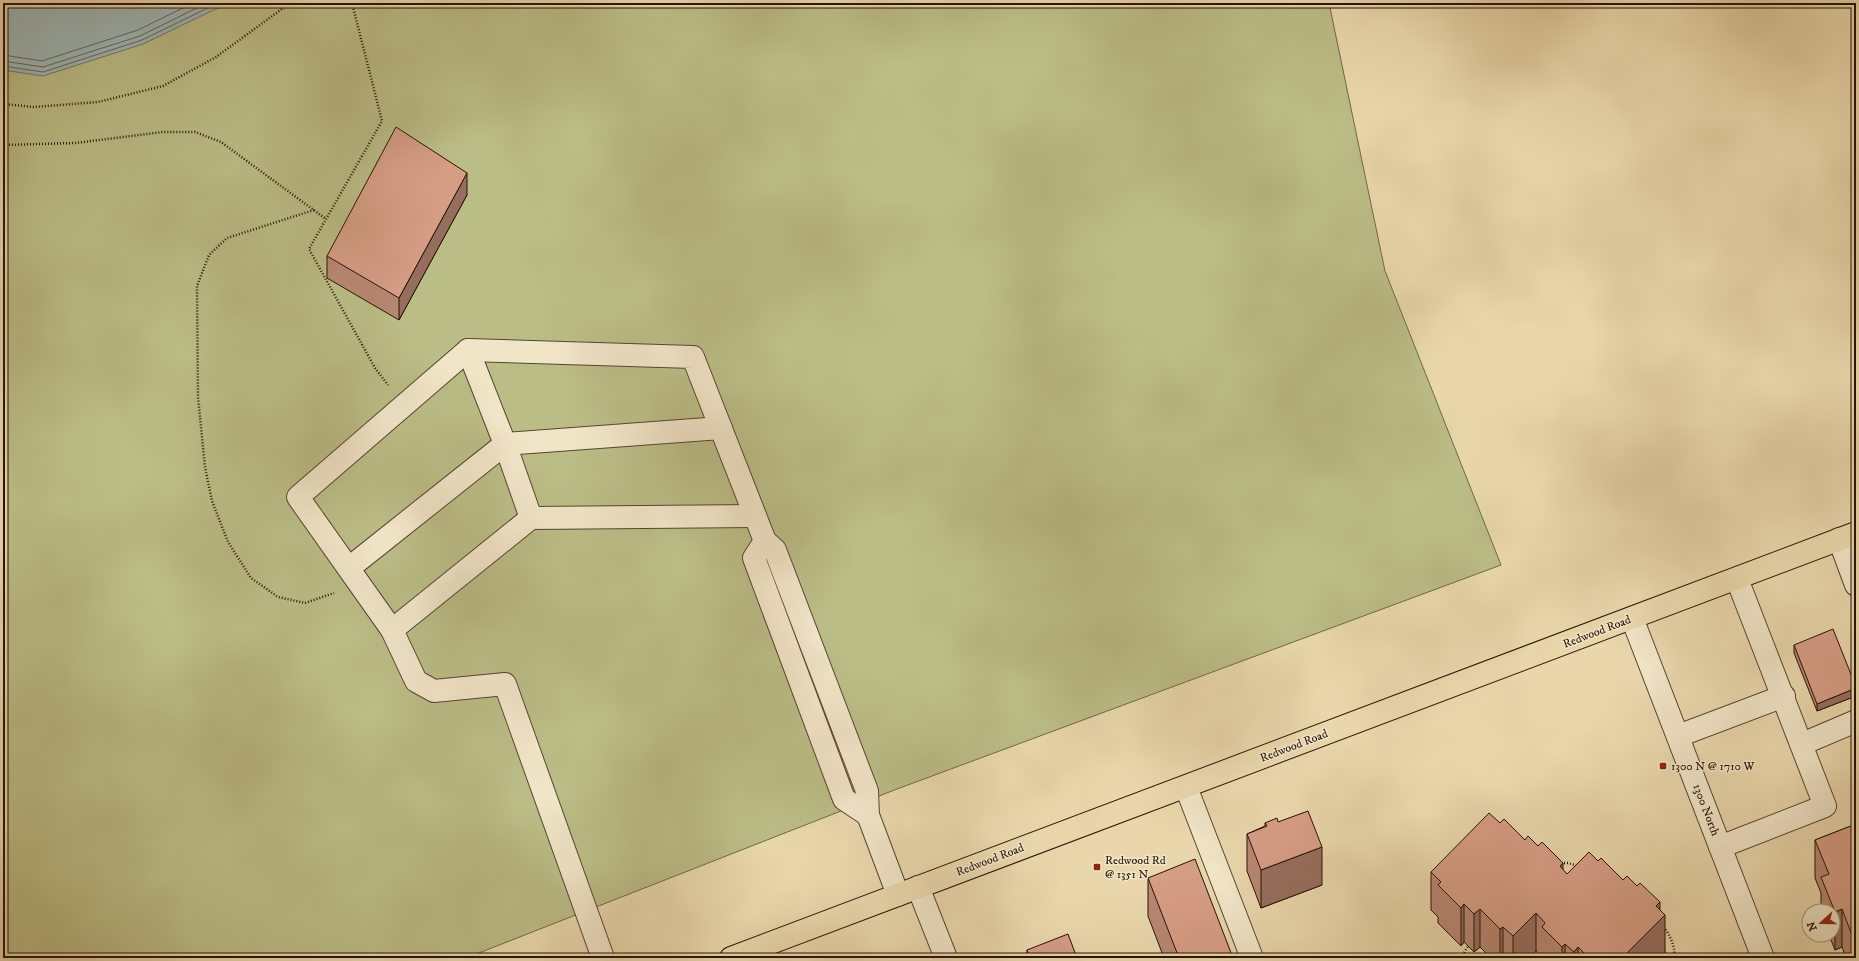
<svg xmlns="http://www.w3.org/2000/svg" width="1859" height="961" font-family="'IM FELL DW Pica',serif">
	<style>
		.green { fill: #bbbd86; stroke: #706846 }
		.water { fill: #9db6b5; stroke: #6d756f }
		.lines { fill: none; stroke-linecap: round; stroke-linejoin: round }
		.shore { stroke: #62645e; stroke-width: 1 }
		.minor-casing { stroke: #574430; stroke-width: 24 }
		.major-casing { stroke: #261307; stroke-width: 24 }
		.path { stroke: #261307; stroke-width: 2.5; stroke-dasharray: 1 2; stroke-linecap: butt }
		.minor { stroke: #f1e5c8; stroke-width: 22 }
		.major { stroke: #e9d7ab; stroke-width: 22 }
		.wall { fill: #b88772; stroke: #261307 }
		.shaded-wall { fill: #966e5d; stroke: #261307 }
		.building { fill: #d69d85; stroke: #261307 }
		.poi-dot { fill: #8f2418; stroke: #f1e5c8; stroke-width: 1.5 }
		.labels { text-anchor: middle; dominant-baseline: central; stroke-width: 3; stroke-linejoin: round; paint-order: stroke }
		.street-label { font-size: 12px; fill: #261307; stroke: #f1e5c8 }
		.poi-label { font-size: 12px; fill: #261307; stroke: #f1e5c8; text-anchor: start }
	</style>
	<rect width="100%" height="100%" fill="#e9d7ab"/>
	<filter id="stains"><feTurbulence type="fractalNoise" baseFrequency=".005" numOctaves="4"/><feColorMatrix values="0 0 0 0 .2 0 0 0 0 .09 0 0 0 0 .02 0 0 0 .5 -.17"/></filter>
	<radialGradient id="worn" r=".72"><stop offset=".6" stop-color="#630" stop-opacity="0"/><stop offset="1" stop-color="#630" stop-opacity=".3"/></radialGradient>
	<path class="green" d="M3,3H1329L1385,271L1501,565L897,789L466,958H3Z"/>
	<path class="water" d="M3,3H228L143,44L43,76L3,70Z"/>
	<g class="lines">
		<g class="shore">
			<path d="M3,55L42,61L138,30L193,3"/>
			<path d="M3,61L43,67L140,36L207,3"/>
			<path d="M3,66L43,72L142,40L218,3"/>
		</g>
		<g class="minor-casing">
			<g id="minor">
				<path d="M468,350L505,444L531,518"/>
				<path d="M1839,539L1856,585"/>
				<path d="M765,541L754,558L844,799L868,815"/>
				<path d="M349,568L505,444L721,428"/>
				<path d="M1632,618L1763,958"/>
				<path d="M392,630L531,518L755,516"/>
				<path d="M1678,736L1784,696"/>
				<path d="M1802,744L1856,721"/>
				<path d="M1186,787L1252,958"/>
				<path d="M1720,847L1825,806L1737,579"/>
				<path d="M918,887L946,958"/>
				<path d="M603,958L505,684L434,691L416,681L392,630L298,497L468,350L693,357L765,541L775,550L867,791L868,815L898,895"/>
			</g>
		</g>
		<g class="major-casing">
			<path id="major" d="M731,958L1856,533"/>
		</g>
		<g class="path">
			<path d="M352,3L382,121L309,249L375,368L388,385"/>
			<path d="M3,104L34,107L98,102L163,86L216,57L290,3"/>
			<path d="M3,145L75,143L163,132H195L221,142L326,219"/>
			<path d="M314,210L227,238L209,255L197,286L198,397L205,467L212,501L228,542L251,578L278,597L305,603L334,593"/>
			<path d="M1561,863H1568L1578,866"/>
			<path d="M1664,927C1670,935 1676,948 1674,958"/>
			<path d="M1461,958L1468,946"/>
		</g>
		<use href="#minor" class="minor"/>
		<use href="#major" class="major"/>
	</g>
	<g class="wall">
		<path d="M467,195L399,320L327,278V256Z"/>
		<path d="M1794,645L1856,687V696L1817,711L1794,653Z"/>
		<path d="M1856,740V774L1852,763V741Z"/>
		<path d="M1278,822L1322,885L1261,908L1247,871V834L1265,826V823Z"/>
		<path d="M1500,823L1525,840L1563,870L1567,874L1598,861L1623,880L1660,910L1665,953L1660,958H1542L1536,951L1529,958H1491L1480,947L1474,952L1464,942L1461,946L1438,923V917L1431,910V872Z"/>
		<path d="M1856,824V958H1846L1842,947L1835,950L1829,935H1833V911H1821V893L1815,878V840Z"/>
		<path d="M1148,878L1233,958H1164L1148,916Z"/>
		<path d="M1027,950L1077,958H1027Z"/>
	</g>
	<g class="shaded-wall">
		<path d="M467,173V195L399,320V298Z"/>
		<path d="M1856,688V696L1817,711V704Z"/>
		<path d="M1322,847V885L1261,908V870Z"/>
		<path d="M1563,863V901L1560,866Z"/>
		<path d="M1660,902V920L1665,915V953L1660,958H1622L1656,906Z"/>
		<path d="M1464,904V942L1461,946V908Z"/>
		<path d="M1480,909V947L1474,952V914Z"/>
		<path d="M1842,909V947L1835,950V912Z"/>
		<path d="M1536,913V951L1529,958H1513V936Z"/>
		<path d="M1503,927V958H1500V929Z"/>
		<rect x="1855" y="943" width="1" height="15"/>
		<path d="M1565,944V958H1562V947Z"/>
		<path d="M1578,947V958H1574V952Z"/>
	</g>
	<g class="building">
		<path d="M396,127L467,173L399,298L327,256Z"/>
		<path d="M1833,629L1856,687V688L1817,704L1794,645Z"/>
		<path d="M1856,740V752L1852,741Z"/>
		<path d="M1308,811L1322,847L1261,870L1247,834L1267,826L1265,823L1277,818L1278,822Z"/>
		<path d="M1489,813L1500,823L1504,819L1525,840L1528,836L1538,846L1542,842L1563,863L1560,866L1567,874L1589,852L1598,861L1601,858L1623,880L1627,876L1637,886L1640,883L1660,902L1656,906L1665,915L1622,958H1589L1578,947L1574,952L1565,944L1562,947L1542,927L1545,923L1536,913L1513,936L1503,927L1500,929L1480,909L1474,914L1464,904L1461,908L1438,885L1441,882L1431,872Z"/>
		<path d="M1856,824V943H1855L1842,909L1835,912L1821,877L1829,874L1815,840Z"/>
		<path d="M1195,859L1233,958H1179L1148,878Z"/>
		<path d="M1068,934L1077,958H1030L1027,950Z"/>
	</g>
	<g class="poi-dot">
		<rect x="1659" y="762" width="8" height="8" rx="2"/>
		<rect x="1093" y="863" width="8" height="8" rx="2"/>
	</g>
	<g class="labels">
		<g class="street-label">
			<text transform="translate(1597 632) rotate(-21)">Redwood Road</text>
			<text transform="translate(1294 746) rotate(-21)">Redwood Road</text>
			<text transform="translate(1706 810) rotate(69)">1300 North</text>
			<text transform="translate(990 860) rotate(-21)">Redwood Road</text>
		</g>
		<g class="poi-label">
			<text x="1671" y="766">1300 N @ 1710 W</text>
			<text x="1105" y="860">Redwood Rd<tspan x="1105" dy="14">@ 1351 N</tspan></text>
		</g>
	</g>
	<rect width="1859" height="961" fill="none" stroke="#e9d7ab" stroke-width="16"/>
	<rect x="4" y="4" width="1851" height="953" fill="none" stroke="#261307" stroke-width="2"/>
	<rect x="8" y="8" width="1843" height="945" fill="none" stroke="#261307"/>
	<g transform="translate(1821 923) rotate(249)"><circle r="19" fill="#f1e5c8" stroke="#a0917b"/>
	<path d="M0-3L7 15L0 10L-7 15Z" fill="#8f2418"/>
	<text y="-6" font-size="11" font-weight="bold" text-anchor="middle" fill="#261307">N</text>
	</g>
	<rect width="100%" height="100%" filter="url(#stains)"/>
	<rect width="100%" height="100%" fill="url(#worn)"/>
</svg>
